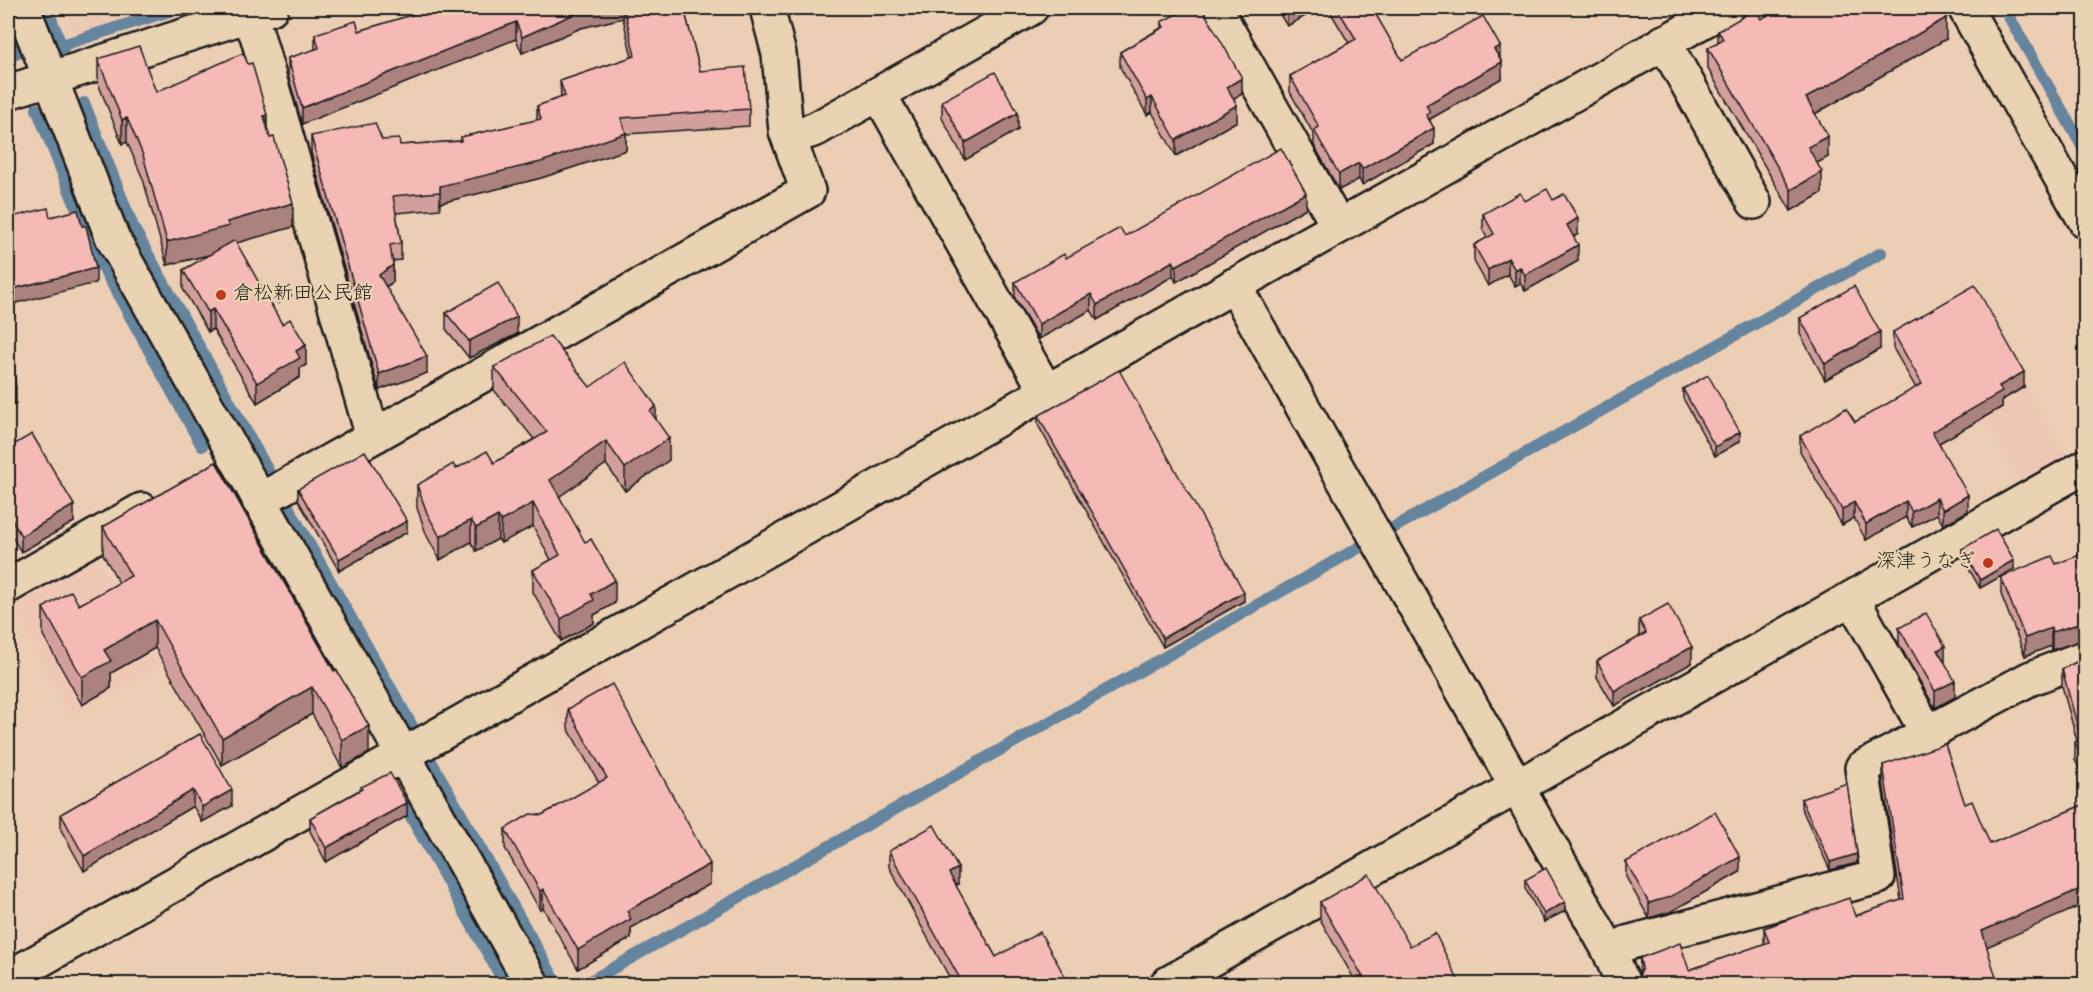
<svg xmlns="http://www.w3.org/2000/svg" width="2093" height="992" font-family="Dekko,'Klee One',sans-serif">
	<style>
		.built { fill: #efc8b5 }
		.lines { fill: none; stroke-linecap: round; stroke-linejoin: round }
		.stream { stroke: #65849d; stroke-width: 12 }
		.minor-casing { stroke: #1c1c1c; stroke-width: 38 }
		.path { stroke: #1c1c1c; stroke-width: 4; stroke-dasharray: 6 4.5; stroke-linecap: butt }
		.minor { stroke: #ead3b3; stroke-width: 33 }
		.wall { fill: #d39f9d; stroke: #1c1c1c; stroke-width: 1.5 }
		.shaded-wall { fill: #ac827f; stroke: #1c1c1c; stroke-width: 1.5 }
		.building { fill: #f5b9b6; stroke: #1c1c1c; stroke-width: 1.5 }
		.poi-dot { fill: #c8321e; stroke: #ead3b3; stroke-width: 2 }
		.labels { text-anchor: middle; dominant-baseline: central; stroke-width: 4.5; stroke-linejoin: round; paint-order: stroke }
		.poi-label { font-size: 20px; fill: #1c1c1c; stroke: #ead3b3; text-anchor: start }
	</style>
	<rect width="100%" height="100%" fill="#ecceb4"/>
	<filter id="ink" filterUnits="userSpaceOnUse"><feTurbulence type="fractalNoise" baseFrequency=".0167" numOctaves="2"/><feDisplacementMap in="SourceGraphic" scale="12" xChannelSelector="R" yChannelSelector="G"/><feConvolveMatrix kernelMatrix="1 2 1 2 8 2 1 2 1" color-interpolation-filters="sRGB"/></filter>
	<g filter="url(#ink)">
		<g class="built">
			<path d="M65,8H161L75,35Z"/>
			<path d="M1975,293L2067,457L2020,484L1985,420L1978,424L1922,323Z"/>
			<path d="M94,553L158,666L70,716L8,601Z"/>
			<path d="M593,663L727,901L677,929L543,692Z"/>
		</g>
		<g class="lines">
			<g class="stream">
				<path d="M47,8L63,50"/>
				<path d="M2004,8L2086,153"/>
				<path d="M1033,19L1054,8"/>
				<path d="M8,30L16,54"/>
				<path d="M62,45L179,8"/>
				<path d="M84,103L134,229L272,478"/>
				<path d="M37,109L93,249L202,446"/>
				<path d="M286,503L412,726"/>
				<path d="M1386,532L1881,253"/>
				<path d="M431,761L557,984"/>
				<path d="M400,797L505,984"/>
				<path d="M585,984L1367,543"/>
			</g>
			<g class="minor-casing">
				<g id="minor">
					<path d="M23,8L113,239L532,984"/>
					<path d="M244,8L257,35L369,423L376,435"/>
					<path d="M1215,8L1338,226"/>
					<path d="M1965,8L2086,222"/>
					<path d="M1664,42L1754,202"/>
					<path d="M8,92L271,8"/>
					<path d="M879,94L1046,391"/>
					<path d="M789,138L816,129L1031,8"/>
					<path d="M1234,285L1610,952L1623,984"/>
					<path d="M259,501L808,191L786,131L779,54L767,8"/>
					<path d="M8,586L142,510"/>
					<path d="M1852,598L1928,734"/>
					<path d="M1610,952L1627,943L1878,877L1862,768L2029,679L2086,657"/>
					<path d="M8,978L1726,8"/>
					<path d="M1167,984L2086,466"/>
				</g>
			</g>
			<path class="path" d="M268,308L295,292"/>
			<use href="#minor" class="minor"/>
		</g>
		<g class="wall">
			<path d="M434,8H684L700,71L749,109V126L626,134V150L541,178L440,203V209L396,213L401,243V260L393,261V282L386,287L427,373L379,390L311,153V136L382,140L400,145L461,141V137L537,120V106L561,98L560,81L632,57L623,18L581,28L522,53L516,39L302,124L288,75V58L315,50V34L359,31Z"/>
			<path d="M1276,8H1320L1287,26Z"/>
			<path d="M1328,8H1372L1402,60L1500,58L1502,78L1430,119L1434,144L1362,185L1359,179L1339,190L1314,145V135L1290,92V76L1349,43Z"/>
			<path d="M1796,12L1946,39L1815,114L1828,157L1817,163L1822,193L1791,211L1708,69V48L1718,42V31L1761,19Z"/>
			<path d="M1161,22L1242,94L1233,99L1237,121L1176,156L1152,112L1147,115L1120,67V52L1161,28Z"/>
			<path d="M98,59L156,92L267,128L293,227L236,243L282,324L306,365L300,368V377L257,403L213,329L208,332L183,289V270L210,255L167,265L143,179L127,142L122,144L98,83Z"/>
			<path d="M942,101L1018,130L965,160L942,118Z"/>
			<path d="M1553,200L1578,234L1574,237L1578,261L1525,291L1520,283L1515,286L1508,274L1488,286L1474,261V245L1487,238L1483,230V214Z"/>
			<path d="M1306,208L1176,282L1173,276L1097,320L1091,310L1039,339L1015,298V282L1066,258L1125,236Z"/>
			<path d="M446,313L517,334L469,358L446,329Z"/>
			<path d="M1800,318L1880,349L1825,380L1800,334Z"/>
			<path d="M1893,332L2024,387L2002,400V407L1939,443L1968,511L1943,525L1937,514L1912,527L1906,517L1866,540L1854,518L1842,525L1800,451V436L1855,422L1916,388L1893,348Z"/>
			<path d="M494,367L590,387L656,419L669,460L625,491L606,464L559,496L615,603L594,615V623L561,641L533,592V570L551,560L533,526L501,543L498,539L476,551L471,542L440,560L427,536L417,508V485L456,469L494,463L534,439L494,390Z"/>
			<path d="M1683,389L1740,441L1715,456L1683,398Z"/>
			<path d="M1038,416L1244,601L1163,647L1038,425Z"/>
			<path d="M8,448L74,522L21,552L8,529Z"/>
			<path d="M216,462L369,753L342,768L312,714L222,765L155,648L111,673V688L82,705L43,635V608L79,605L119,583L103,554V527Z"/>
			<path d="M298,489L407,532L339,571L298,500Z"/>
			<path d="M1962,549L2014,569L1980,588L1962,557Z"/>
			<path d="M2085,553V639L2052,650L2051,646L2025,656L2001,594V577L2056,564Z"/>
			<path d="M1639,620L1692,663L1614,706L1597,677V661L1639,637Z"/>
			<path d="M1899,628L1945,663L1955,697L1935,708L1899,644Z"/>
			<path d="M2085,658V781L2075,760V742L2077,741L2062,686V669Z"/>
			<path d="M568,709L710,884L631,928V938L578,969L543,908L540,910L505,848V829L542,815L599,783L568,728Z"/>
			<path d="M200,734L232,806L202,822L193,806L84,871L61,830V814Z"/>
			<path d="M1883,765L1965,804L1990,844L2085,804V904L1986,946L1631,984L1639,978L1640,958L1689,970L1764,944V928L1855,916L1901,900L1883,782Z"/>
			<path d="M361,787L407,816L326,862L310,831V818L361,789Z"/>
			<path d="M1801,799L1857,863L1830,870L1801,807Z"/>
			<path d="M889,851L958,884L956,886L996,957L1069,984H953L889,867Z"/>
			<path d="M1626,862L1740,872L1670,912L1649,918L1626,877Z"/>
			<path d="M1525,880L1565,911L1544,922L1525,888Z"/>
			<path d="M1320,902L1410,946L1460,984H1357L1320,919Z"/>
		</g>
		<g class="shaded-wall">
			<path d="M597,8H623V18L581,28L522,53V37L581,11Z"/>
			<path d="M1292,8H1320L1287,26V11Z"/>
			<path d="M1946,18V39L1806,119V98Z"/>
			<path d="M516,22V39L302,124V108Z"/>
			<path d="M1500,46V61L1494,49Z"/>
			<path d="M1502,62V78L1430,119V128L1426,130V105Z"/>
			<path d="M1242,78V94L1227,102V87Z"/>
			<path d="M1152,97V112L1147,115V100Z"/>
			<path d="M1237,105V121L1176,156V140Z"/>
			<path d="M1018,113V130L965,160V143Z"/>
			<path d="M267,115V138L264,116Z"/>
			<path d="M127,118V142L122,144V120Z"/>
			<path d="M1434,128V144L1362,185V169Z"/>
			<path d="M626,133V150L541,178L440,203V186Z"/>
			<path d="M1828,136V157L1808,168V147Z"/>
			<path d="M1359,163V179L1339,190V174Z"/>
			<path d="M1822,172V193L1791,211V190Z"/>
			<path d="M1306,193V208L1176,282V266Z"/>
			<path d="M293,203V227L229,245V250L167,265V242L227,222Z"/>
			<path d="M1578,218V234L1567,241V225Z"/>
			<path d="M1578,245V261L1525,291V275Z"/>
			<path d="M1508,258V274L1488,286V270Z"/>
			<path d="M1173,261V276L1097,320V305Z"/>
			<path d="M393,265V282L379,291V275Z"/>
			<path d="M1520,267V283L1515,286V270Z"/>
			<path d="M96,268V283L8,305V290Z"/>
			<path d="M1091,294V310L1039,339V324Z"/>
			<path d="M213,309V329L208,332V312Z"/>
			<path d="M517,317V334L469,358V341Z"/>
			<path d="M1880,332V349L1825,380V364Z"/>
			<path d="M306,345V365L300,368V377L257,403V383L296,351Z"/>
			<path d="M427,356V373L379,390V374Z"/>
			<path d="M2024,372V387L2002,400V407L1932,447V432L1999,386Z"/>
			<path d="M16,388V403L8,408V393Z"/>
			<path d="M656,406V429L650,411Z"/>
			<path d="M1740,432V441L1715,456V447Z"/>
			<path d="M669,438V460L625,491V468Z"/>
			<path d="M606,441V464L550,503V480Z"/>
			<path d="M1968,495V511L1943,525V510Z"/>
			<path d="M1937,498V514L1912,527V512Z"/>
			<path d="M1906,501V517L1866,540V524Z"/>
			<path d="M1854,502V518L1842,525V510Z"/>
			<path d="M533,503V526L501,543V521Z"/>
			<path d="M74,505V522L21,552V536Z"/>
			<path d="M498,516V539L476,551V528Z"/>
			<path d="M471,520V542L440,560V537Z"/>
			<path d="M407,521V532L339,571V559Z"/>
			<path d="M2014,560V569L1980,588V580Z"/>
			<path d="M615,580V603L594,615V623L561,641V619L591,594Z"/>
			<path d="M1244,592V601L1163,647V638Z"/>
			<path d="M155,620V648L111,673V688L82,705V677L104,650Z"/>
			<path d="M2085,622V639L2052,650V632Z"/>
			<path d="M2051,628V646L2025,656V638Z"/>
			<path d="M1945,646V663L1938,650Z"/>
			<path d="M1692,647V663L1614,706V691Z"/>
			<path d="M1955,681V697L1935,708V691Z"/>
			<path d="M312,687V714L222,765V738Z"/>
			<path d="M369,726V753L342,768V740Z"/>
			<path d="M193,790V806L84,871V856Z"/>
			<path d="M232,790V806L202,822V807Z"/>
			<path d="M407,803V816L326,862V848Z"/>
			<path d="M1857,854V863L1830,870V862Z"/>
			<path d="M1740,857V872L1670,912L1649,918V903Z"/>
			<path d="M710,864V884L631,928V938L578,969V950L627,911Z"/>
			<path d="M958,868V884L949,890V873Z"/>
			<path d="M2085,887V904L1982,949V931Z"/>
			<path d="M543,889V908L540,910V891Z"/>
			<path d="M1565,902V911L1544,922V914Z"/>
			<path d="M1030,980V984H1022Z"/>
		</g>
		<g class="building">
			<path d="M434,8H597L581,11L522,37L516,22L302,108L288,58L319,48L315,34L356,21L359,31Z"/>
			<path d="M624,8H684L700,71L745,67L749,109L621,118L626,133L541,162L440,186V192L393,196L401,243L390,245L393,265L379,275L427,356L379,374L311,136L375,123L382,140L399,139L400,145L461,141V137L541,119L537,106L565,96L560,81L635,56Z"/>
			<path d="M1188,8H1202L1242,78L1227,87L1237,105L1176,140L1152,97L1147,100L1120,52L1164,27L1161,22Z"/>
			<path d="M1285,8H1292L1287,11Z"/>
			<path d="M1337,8H1372L1402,60L1483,16L1500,46L1494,49L1502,62L1426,105L1430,112L1426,115L1434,128L1362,169L1359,163L1339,174L1314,130L1319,127L1290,76L1356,39Z"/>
			<path d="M1781,8H1793L1796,12L1804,8H1940L1946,18L1806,98L1828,136L1808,147L1822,172L1791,190L1708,48L1723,39L1718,31L1756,9L1761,19Z"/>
			<path d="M139,46L156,92L243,53L248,64L252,63L267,115L264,116L270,138L274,137L293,203L227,222L229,226L167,242L143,155L127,118L122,120L98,59Z"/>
			<path d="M995,72L1018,113L965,143L942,101Z"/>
			<path d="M1281,148L1306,193L1176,266L1173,261L1097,305L1091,294L1039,324L1015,282L1064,254L1066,258L1120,228L1125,236Z"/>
			<path d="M1547,189L1553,200L1564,194L1578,218L1567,225L1578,245L1525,275L1520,267L1515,270L1508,258L1488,270L1474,245L1494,234L1483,214L1520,193L1525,201Z"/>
			<path d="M48,208L50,217L78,210L82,226H86L96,268L8,290V218Z"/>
			<path d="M235,240L282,324L290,319L306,345L296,351L300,358L257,383L213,309L208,312L183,270Z"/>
			<path d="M498,283L517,317L469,341L446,313Z"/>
			<path d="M1975,285L2024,372L1999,386L2002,392L1932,432L1968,495L1943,510L1937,498L1912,512L1906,501L1866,524L1854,502L1842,510L1800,436L1846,408L1855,422L1922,384L1893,332Z"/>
			<path d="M1854,286L1880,332L1825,364L1800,318Z"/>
			<path d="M8,322L16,388L8,393Z"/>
			<path d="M550,336L590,387L625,362L656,406L650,411L669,438L625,468L606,441L550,480L585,542L591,539L615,580L591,594L594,600L561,619L533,570L560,555L533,503L501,521L498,516L476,528L471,520L440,537L427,513L417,485L453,464L456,469L487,451L494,463L547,432L494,367Z"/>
			<path d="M1119,370L1244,592L1163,638L1038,416Z"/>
			<path d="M1708,375L1740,432L1715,447L1683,389Z"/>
			<path d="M32,434L74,505L21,536L8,512V448Z"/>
			<path d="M365,451L407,521L339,559L298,489Z"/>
			<path d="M216,462L334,671L336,669L369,726L342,740L312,687L222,738L155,620L104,650L111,661L82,677L43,608L71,591L79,605L131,576L103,527Z"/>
			<path d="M1996,529L2014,560L1980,580L1962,549Z"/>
			<path d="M2085,553V622L2052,632L2051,628L2025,638L2001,577L2052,556L2056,564Z"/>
			<path d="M1668,604L1692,647L1614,691L1597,661L1646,633L1639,620Z"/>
			<path d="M1926,613L1945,646L1938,650L1955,681L1935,691L1899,628Z"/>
			<path d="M2085,658V763L2075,742L2081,739L2062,669Z"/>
			<path d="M612,684L710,864L627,911L631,919L578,950L543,889L540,891L505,829L530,814L542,815L607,778L568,709Z"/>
			<path d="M200,734L232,790L202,807L193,790L84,856L61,814Z"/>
			<path d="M1945,744L1965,804L1972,801L1990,844L2085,804V887L1982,931L1998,984H1618H1631L1639,978L1642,968L1640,958L1680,943L1689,970L1769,942L1764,928L1849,898L1855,916L1904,899L1883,765Z"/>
			<path d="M390,773L407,803L326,848L310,818L362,789L361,787Z"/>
			<path d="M1847,783L1857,854L1830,862L1801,799Z"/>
			<path d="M1715,812L1740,857L1670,897L1649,903L1626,862Z"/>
			<path d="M934,825L958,868L949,873L996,957L1040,932L1069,984H1032L1030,980L1022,984H963L889,851Z"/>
			<path d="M1546,868L1565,902L1544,914L1525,880Z"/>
			<path d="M1369,874L1410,946L1435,933L1460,984H1367L1320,902Z"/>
		</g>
	</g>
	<g class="poi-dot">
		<circle cx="221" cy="295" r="6"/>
		<circle cx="1988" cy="563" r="6"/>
	</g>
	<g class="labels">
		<g class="poi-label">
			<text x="233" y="295">倉松新田公民館</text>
			<text x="1976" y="563" text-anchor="end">深津うなぎ</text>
		</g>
	</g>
	<rect width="2093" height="992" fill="none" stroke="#ead3b3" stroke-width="30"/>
	<rect x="15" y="15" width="2063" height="962" fill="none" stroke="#1c1c1c" stroke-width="2" filter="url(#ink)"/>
</svg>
